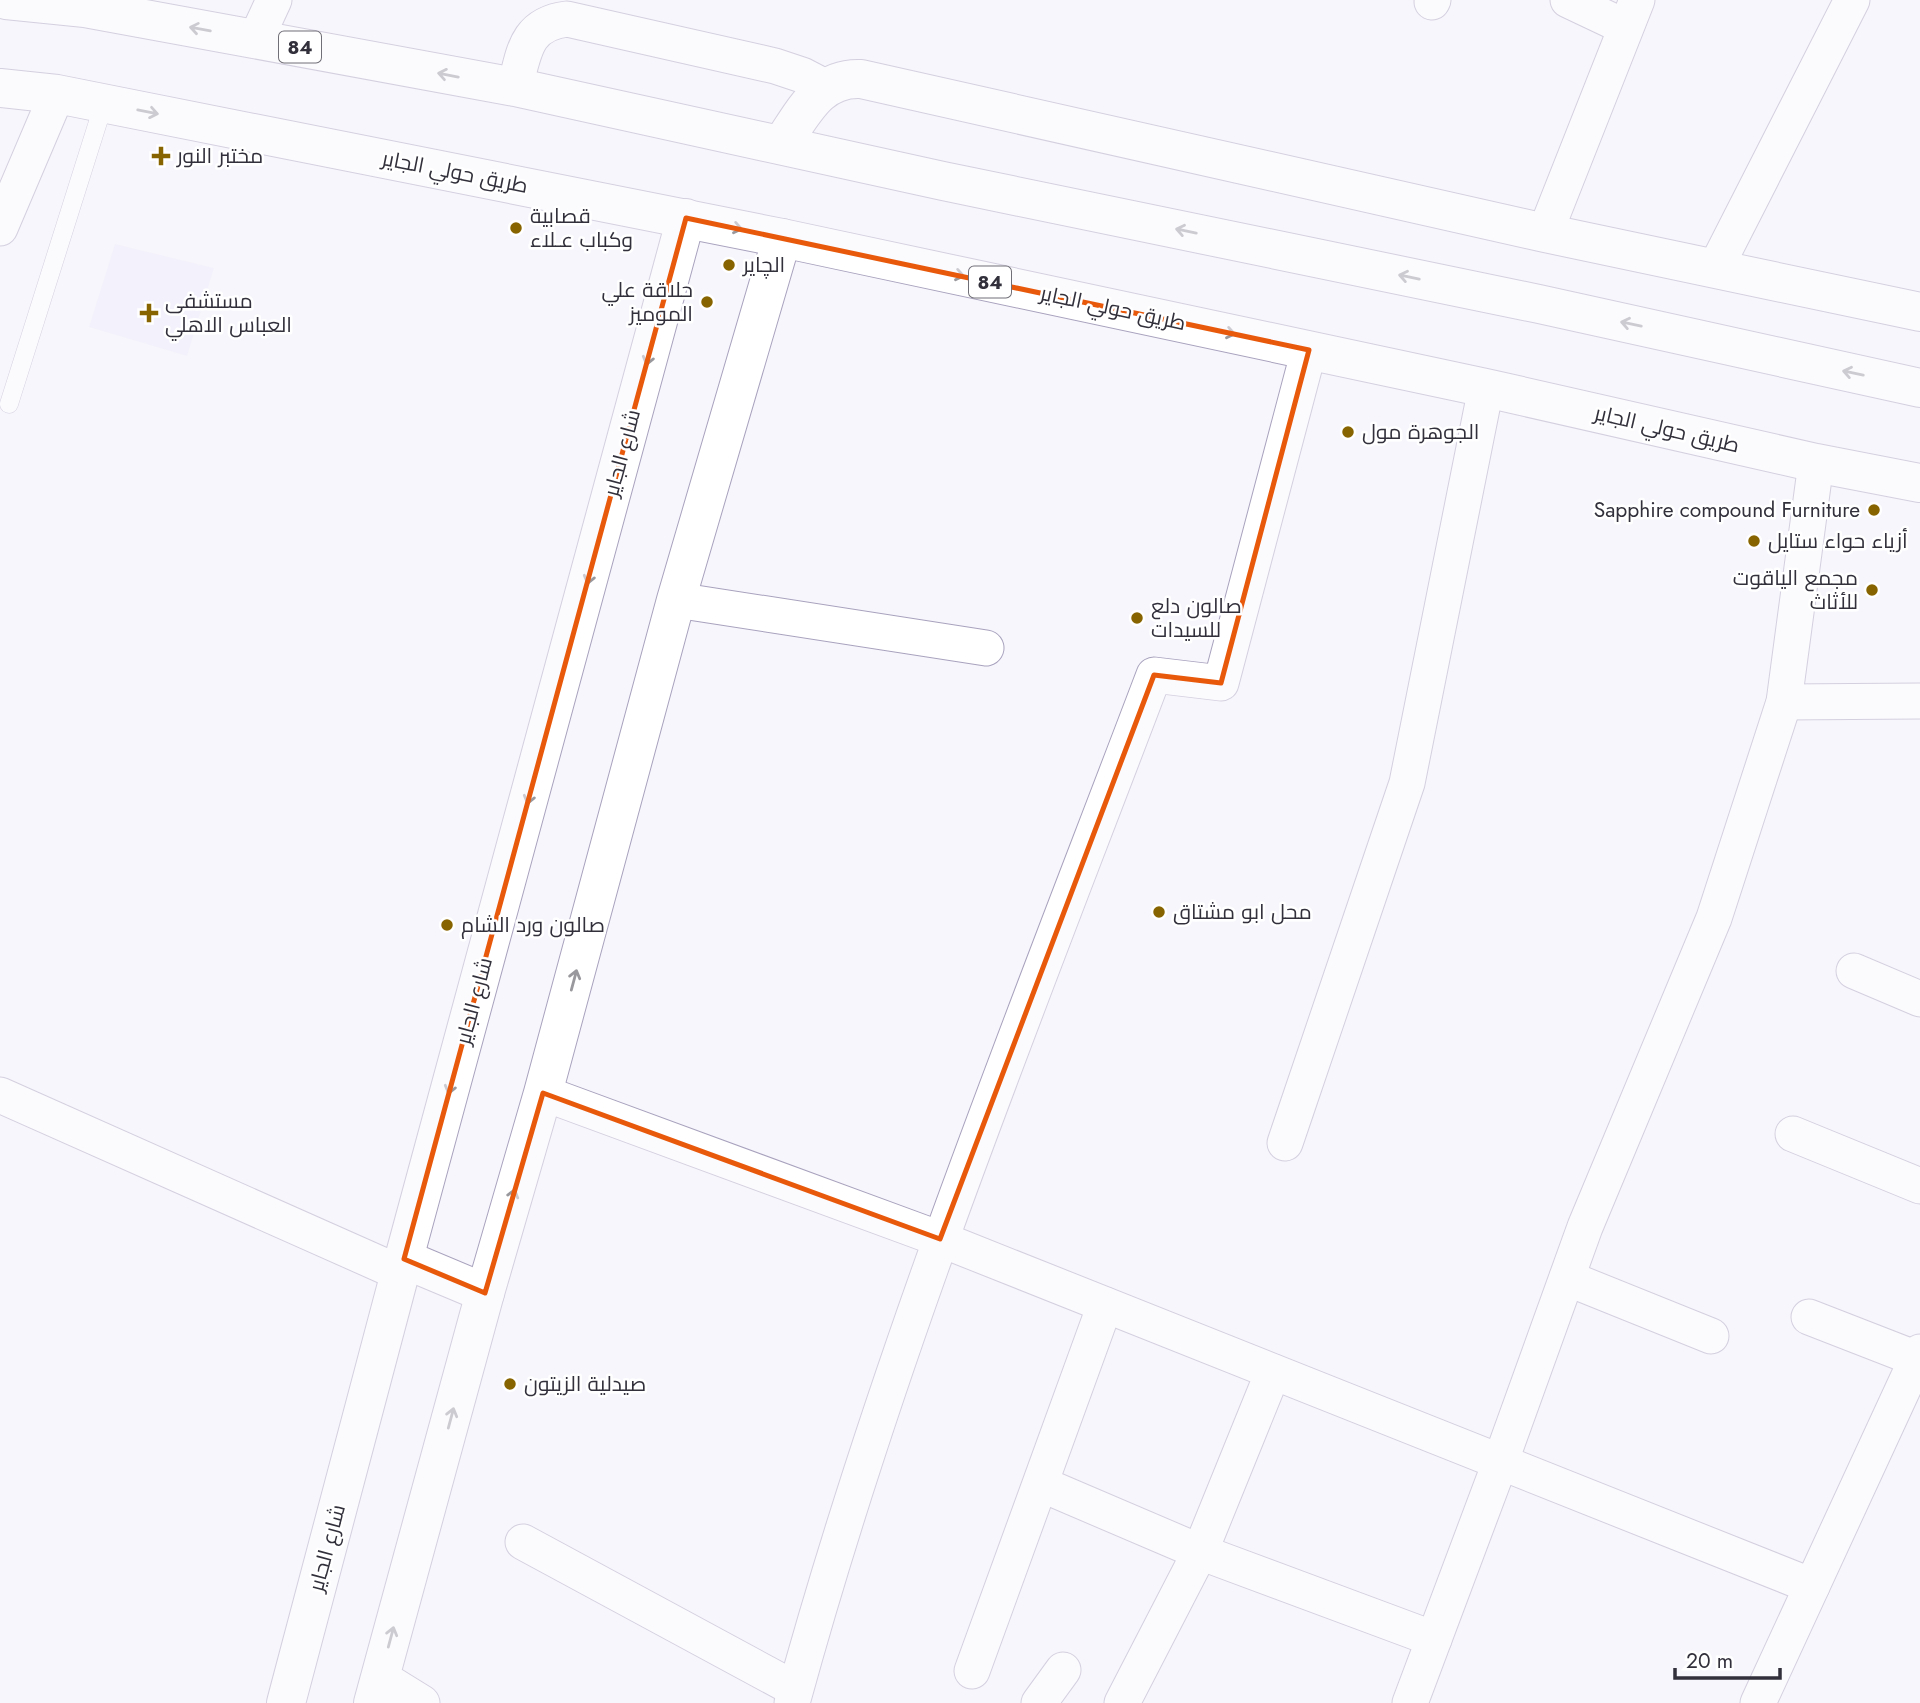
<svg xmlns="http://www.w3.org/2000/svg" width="1920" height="1703" font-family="Jost,Cairo,sans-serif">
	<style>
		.built { fill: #eeebfa }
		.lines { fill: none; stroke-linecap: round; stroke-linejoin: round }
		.lane-casing { stroke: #a9a2be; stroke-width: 19 }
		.street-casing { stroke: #a9a2be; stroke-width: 37 }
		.secondary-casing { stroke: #a9a2be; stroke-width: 40 }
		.highway-casing { stroke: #a9a2be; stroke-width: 40 }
		.lane { stroke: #fff; stroke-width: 18 }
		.street { stroke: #fff; stroke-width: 35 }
		.secondary { stroke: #fff; stroke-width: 38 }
		.highway { stroke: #fff; stroke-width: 38 }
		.oneway { stroke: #98989d }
		.marked { fill: none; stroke: #e8590c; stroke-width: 5; stroke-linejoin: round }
		.poi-dot { fill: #886401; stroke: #fff; stroke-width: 2.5 }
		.labels { text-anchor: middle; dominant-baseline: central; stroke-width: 5; stroke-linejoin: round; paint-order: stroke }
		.shield { fill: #fff; stroke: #706e76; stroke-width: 2 }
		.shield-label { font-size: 19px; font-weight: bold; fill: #32303b }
		.poi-label { font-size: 21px; fill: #32303b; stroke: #fff; text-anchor: start }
		.street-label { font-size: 21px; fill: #32303b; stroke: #fff }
	</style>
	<rect width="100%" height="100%" fill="#f7f6fc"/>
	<path class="built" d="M115,244L214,268L187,356L89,327Z"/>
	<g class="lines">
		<g class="lane-casing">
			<path id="lane" d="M9,404L104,103"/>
		</g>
		<g class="street-casing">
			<g id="street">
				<path d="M1568,0L1625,27"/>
				<path d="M1432,2L1433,0"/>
				<path d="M256,39L274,0"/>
				<path d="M515,87C524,53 525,24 567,19L775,66L802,75L825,87"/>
				<path d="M0,228L57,94"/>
				<path d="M1545,233L1637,0"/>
				<path d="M1715,269L1852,0"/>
				<path d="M676,600L986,648"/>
				<path d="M1784,702L1920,701"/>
				<path d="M1854,971L1920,999"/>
				<path d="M543,1093L940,1239L1812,1586"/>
				<path d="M0,1095L400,1273"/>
				<path d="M1793,1134L1920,1186"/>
				<path d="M1285,1143L1407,783L1486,388"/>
				<path d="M1567,1278L1711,1336"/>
				<path d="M1809,1317L1917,1359"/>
				<path d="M1041,1484L1200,1552L1434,1639"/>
				<path d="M523,1542L795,1689"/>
				<path d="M972,1671L1105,1305"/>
				<path d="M380,1677L422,1703"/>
				<path d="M792,1703C888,1352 1025,1015 1154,675L1221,683L1309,350"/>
				<path d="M1039,1703L1063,1670"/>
				<path d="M1122,1703L1200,1552L1273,1372"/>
				<path d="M1410,1703L1500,1463L1585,1227L1714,918L1784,702L1816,463"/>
				<path d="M1758,1703L1920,1352"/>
			</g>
		</g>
		<g class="secondary-casing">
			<g id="secondary">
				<path d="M781,145C803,114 818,77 861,79L1545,233L1920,312"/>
				<path d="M404,1259L485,1293"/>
				<path d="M286,1703L400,1273L686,218"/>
				<path d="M373,1703L485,1293L543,1093L676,600L782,238"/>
			</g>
		</g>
		<g class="highway-casing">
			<g id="highway">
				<path d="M6,0L85,8L515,87L943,181L1539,304L1920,388"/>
				<path d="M0,88L57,94L782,238L1486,388L1816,463L1920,483"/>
			</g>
		</g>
		<use href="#lane" class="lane"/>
		<use href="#street" class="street"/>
		<use href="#secondary" class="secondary"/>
		<use href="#highway" class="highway"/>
	</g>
	<defs><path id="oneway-shaft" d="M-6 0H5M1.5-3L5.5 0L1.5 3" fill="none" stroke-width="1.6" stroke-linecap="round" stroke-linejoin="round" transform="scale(1.75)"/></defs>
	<g class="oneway">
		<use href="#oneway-shaft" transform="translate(200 29) rotate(-170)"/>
		<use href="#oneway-shaft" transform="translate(448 75) rotate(-169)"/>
		<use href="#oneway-shaft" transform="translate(148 112) rotate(11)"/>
		<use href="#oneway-shaft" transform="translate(732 227) rotate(12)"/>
		<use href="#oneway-shaft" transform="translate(1186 231) rotate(-168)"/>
		<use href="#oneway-shaft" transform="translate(954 274) rotate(12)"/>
		<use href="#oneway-shaft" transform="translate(1409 277) rotate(-168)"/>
		<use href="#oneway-shaft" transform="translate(1631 324) rotate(-168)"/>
		<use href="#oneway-shaft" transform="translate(1225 332) rotate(12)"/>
		<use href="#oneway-shaft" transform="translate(649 355) rotate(105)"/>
		<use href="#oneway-shaft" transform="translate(1853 373) rotate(-168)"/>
		<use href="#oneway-shaft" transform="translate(590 574) rotate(105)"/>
		<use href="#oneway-shaft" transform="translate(530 794) rotate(105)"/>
		<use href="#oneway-shaft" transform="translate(574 980) rotate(-75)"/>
		<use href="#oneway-shaft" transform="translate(451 1084) rotate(105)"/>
		<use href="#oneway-shaft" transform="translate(512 1199) rotate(-74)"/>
		<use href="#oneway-shaft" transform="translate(451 1418) rotate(-75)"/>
		<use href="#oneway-shaft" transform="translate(391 1637) rotate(-75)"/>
	</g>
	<path d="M0 0H1920V1703H0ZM686,218L1309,350L1221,683L1154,675L940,1239L543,1093L485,1293L404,1259Z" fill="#f7f6fc" fill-opacity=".55" fill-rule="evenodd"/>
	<path class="marked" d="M686,218L1309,350L1221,683L1154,675L940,1239L543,1093L485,1293L404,1259Z"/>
	<g class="poi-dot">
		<path d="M157.5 145.5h7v7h7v7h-7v7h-7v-7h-7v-7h7z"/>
		<circle cx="516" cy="228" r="7"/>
		<circle cx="729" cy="265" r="7"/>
		<circle cx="707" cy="302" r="7"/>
		<path d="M145.5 302.5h7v7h7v7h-7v7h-7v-7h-7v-7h7z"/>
		<circle cx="1348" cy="432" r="7"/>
		<circle cx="1874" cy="510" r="7"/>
		<circle cx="1754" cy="541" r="7"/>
		<circle cx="1872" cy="590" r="7"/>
		<circle cx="1137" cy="618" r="7"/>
		<circle cx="1159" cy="912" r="7"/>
		<circle cx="447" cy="925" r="7"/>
		<circle cx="510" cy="1384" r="7"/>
	</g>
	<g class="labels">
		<g class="shield">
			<rect x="279" y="31.5" width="42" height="31" rx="5"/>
			<rect x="969" y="266.5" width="42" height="31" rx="5"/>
		</g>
		<g class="shield-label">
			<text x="300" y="47">84</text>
			<text x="990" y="282">84</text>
		</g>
		<g class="poi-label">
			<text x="177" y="156">مختبر النور</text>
			<text x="530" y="216">قصابية<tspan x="530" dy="24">وكباب عـلاء</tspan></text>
			<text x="743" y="265">الچاير</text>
			<text x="693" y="290" text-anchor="end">حلاقة علي<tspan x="693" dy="24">الموميز</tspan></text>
			<text x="165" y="301">مستشفى<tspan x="165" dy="24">العباس الاهلي</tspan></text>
			<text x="1362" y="432">الجوهرة مول</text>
			<text x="1860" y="510" text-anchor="end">Sapphire compound Furniture</text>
			<text x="1768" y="541">أزياء حواء ستايل</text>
			<text x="1858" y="578" text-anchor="end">مجمع الياقوت<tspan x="1858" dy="24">للأثاث</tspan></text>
			<text x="1151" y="606">صالون دلع<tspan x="1151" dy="24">للسيدات</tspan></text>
			<text x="1173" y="912">محل ابو مشتاق</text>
			<text x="461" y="925">صالون ورد الشام</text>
			<text x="524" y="1384">صيدلية الزيتون</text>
		</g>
		<g class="street-label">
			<text transform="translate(455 172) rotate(11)">طريق حولي الجاير</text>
			<text transform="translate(1113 308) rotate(12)">طريق حولي الجاير</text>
			<text transform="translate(1667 429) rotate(13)">طريق حولي الجاير</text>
			<text transform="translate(622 453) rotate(-75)">شارع الجاير</text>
			<text transform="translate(474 1001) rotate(-75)">شارع الجاير</text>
			<text transform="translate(327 1548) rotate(-75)">شارع الجاير</text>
		</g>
	</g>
	<path d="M1675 1668v10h105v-10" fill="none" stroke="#32303b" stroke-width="3.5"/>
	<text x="1686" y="1668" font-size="21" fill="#32303b" stroke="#ffffff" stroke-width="5" paint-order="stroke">20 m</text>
</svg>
